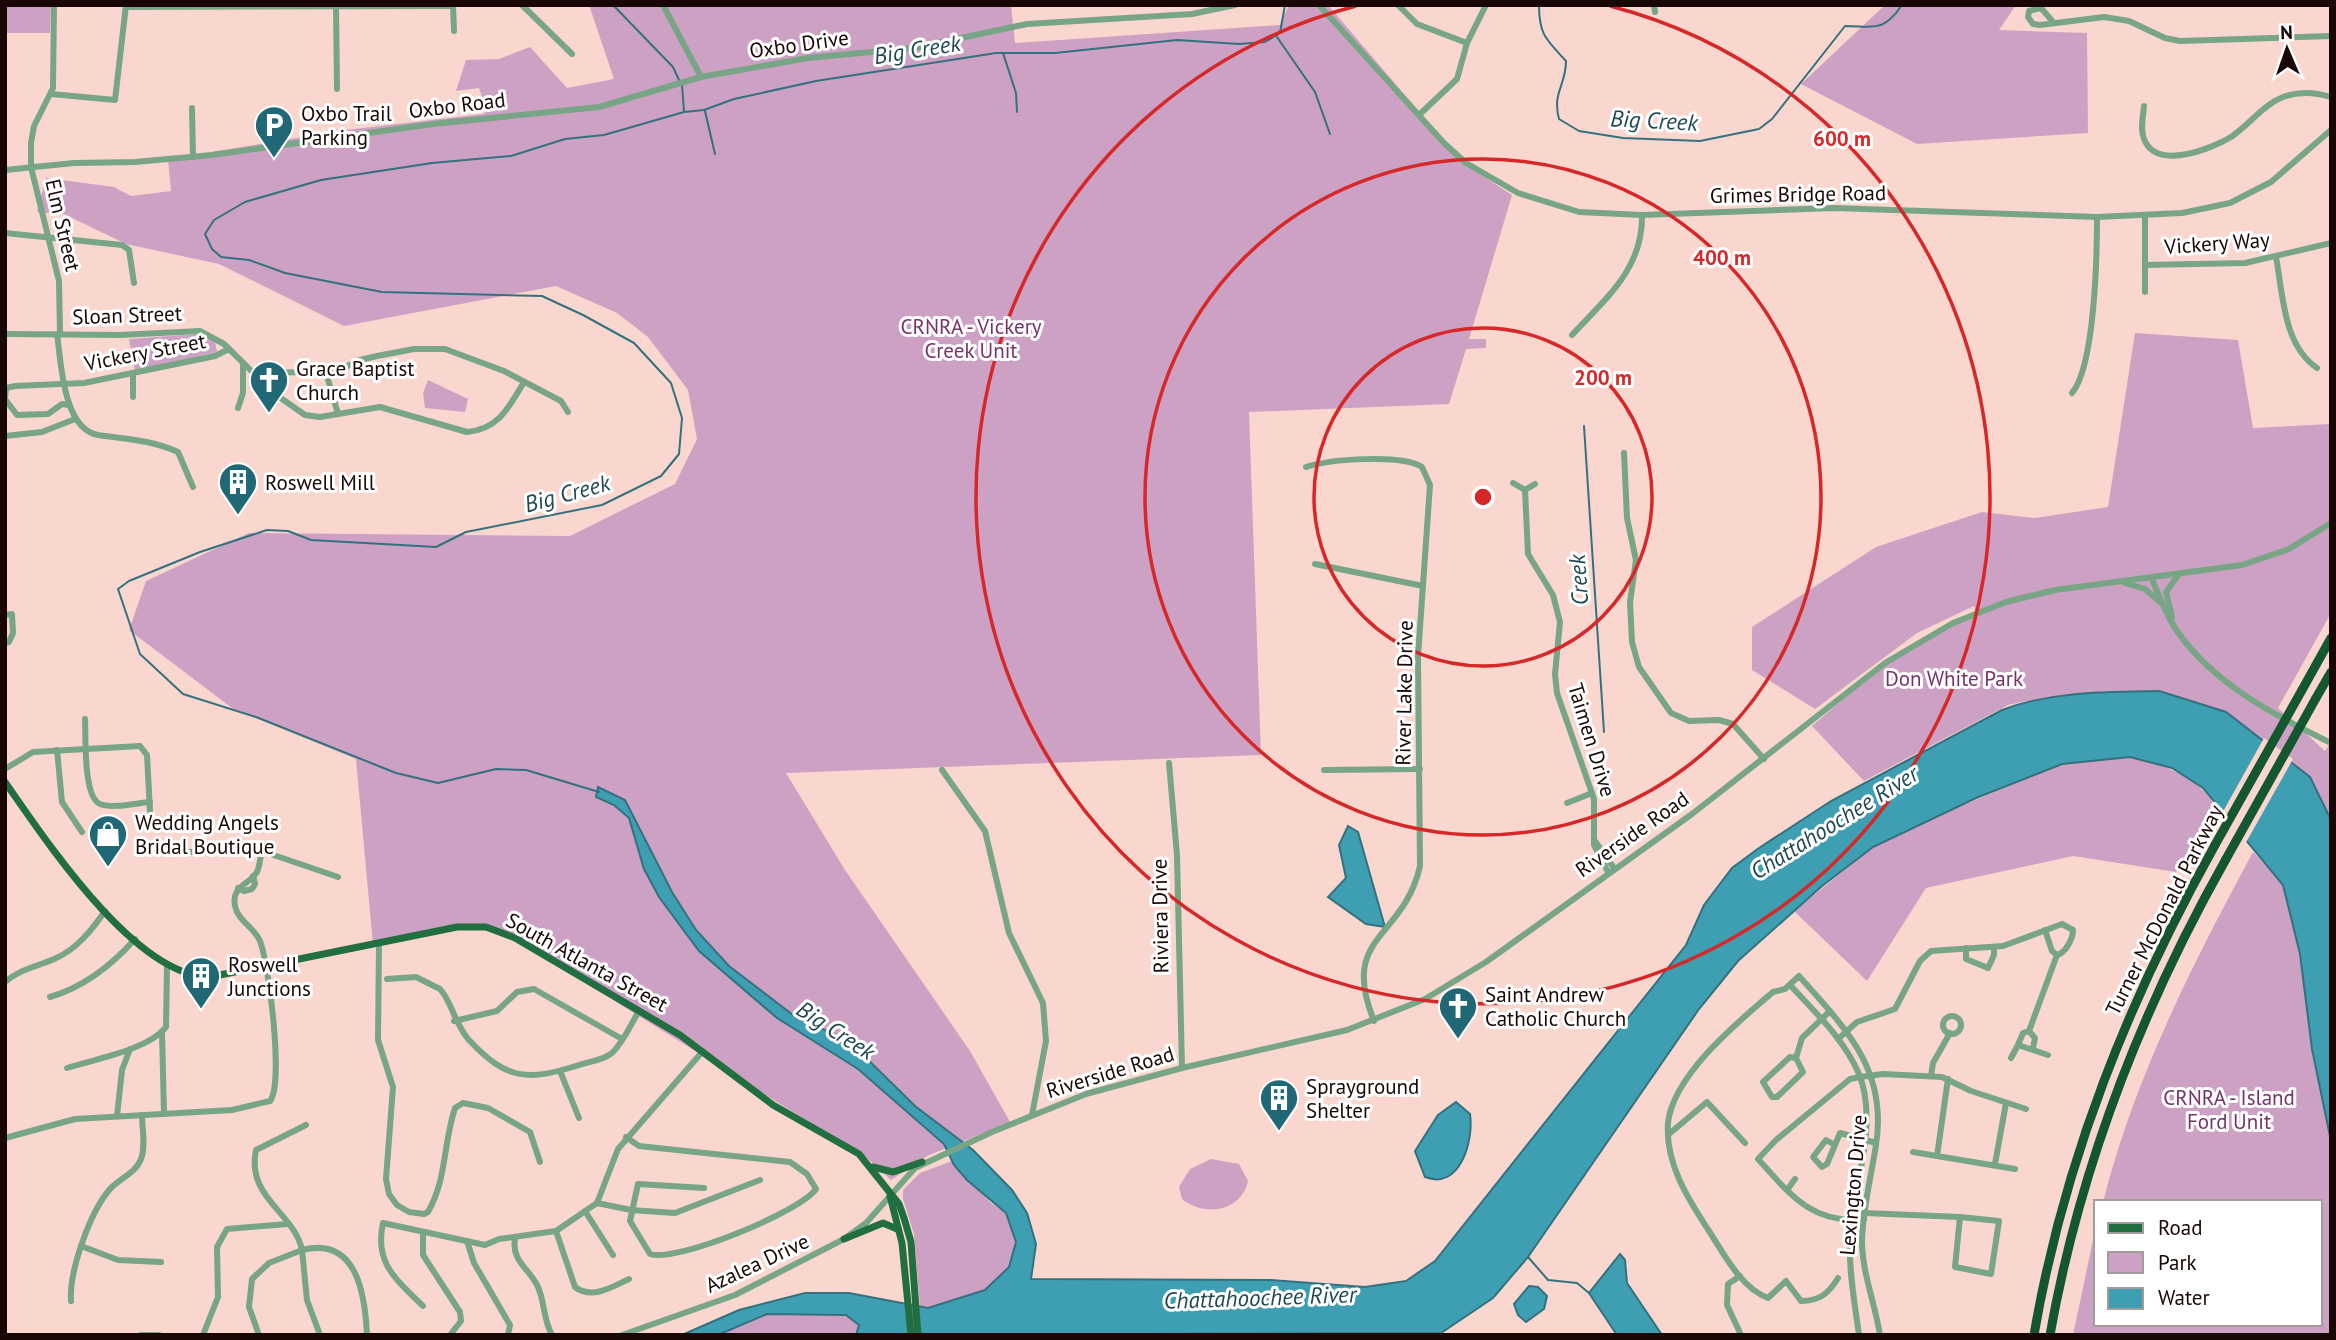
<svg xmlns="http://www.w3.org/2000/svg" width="2336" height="1340" font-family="'PT Sans',sans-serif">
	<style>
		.green { fill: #cda1c4 }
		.water { fill: #3f9fb2; stroke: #33717e; stroke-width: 2 }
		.pier { fill: #f9d7cf }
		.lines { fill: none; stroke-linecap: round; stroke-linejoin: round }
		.stream { stroke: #33717e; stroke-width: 2 }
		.minor { stroke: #77a585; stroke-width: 6 }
		.major { stroke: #216e41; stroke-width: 7 }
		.highway { stroke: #135630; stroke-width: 9 }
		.highway-bridge { stroke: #135630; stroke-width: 9 }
		.ring { fill: none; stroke: #d62828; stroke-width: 3.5 }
		.labels { text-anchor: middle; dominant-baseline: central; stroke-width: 6; stroke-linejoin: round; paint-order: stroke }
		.street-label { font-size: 21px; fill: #180704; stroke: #fff }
		.poi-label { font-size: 21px; fill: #180704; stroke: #fff; text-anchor: start }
		.park-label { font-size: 21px; fill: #77326c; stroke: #fff }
		.water-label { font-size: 23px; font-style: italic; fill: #1f4952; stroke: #fff }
		.centre { fill: #d62828; stroke: #fff; stroke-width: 3.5 }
		.ring-label { font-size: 21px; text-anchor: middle; font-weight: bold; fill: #d62828; stroke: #fff; stroke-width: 6; stroke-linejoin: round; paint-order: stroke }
	</style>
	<rect width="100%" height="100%" fill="#f9d7cf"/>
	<g class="green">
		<path d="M5,5H51L50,33H5Z"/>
		<path d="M589,5H1011L1015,43L1280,25L1289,5H1328L1463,163L1512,195L1469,339H1486V348L1466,349L1449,404L1249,412L1261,755L786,773L845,870L970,1051L1010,1122L927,1156L891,1180L867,1158L499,929L467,928L373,945L356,759L232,708L129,630L146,581L249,533L570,536L675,484L697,439L688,390L648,337L617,313L556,286L344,326L219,264L126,244L64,214L37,212L46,178L114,187L131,196L171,191L168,159L346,130L483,114L487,111L479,88L456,91L466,60L499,59L530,47L567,88L614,79Z"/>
		<path d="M1885,5H2016L1999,30L2087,33L2088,133L1917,144L1801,84Z"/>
		<path d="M2135,333L2238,340L2253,428L2331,424V613L2278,708L2325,751L2331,742V820L2310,777L2226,712L2196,704L2026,701L2008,705L1864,781L1812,726L1885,663L1976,613L1974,606L1917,633L1815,709L1752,670V627L1876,547L1982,512L2035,518L2108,507Z"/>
		<path d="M198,334L215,342L217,352L135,371L129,339Z"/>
		<path d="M428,380L468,399L465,412L425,408L423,393Z"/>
		<path d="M2130,757C2163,765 2194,774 2214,804L2176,872L2073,856L1926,888L1867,981L1794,911L1873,847L1920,823L2062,764Z"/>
		<path d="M2253,852L2284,885L2300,954L2312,1049L2331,1141V1335H2073L2096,1226V1324H2320V1202H2103C2135,1077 2192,965 2253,852Z"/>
		<path d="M1211,1159L1239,1164L1248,1181C1241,1212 1204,1217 1182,1199L1179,1187L1190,1169Z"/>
		<path d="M952,1161L991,1203L1006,1213L1016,1242L1009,1267L985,1290L928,1309L920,1307L914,1234L903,1199V1190L920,1173Z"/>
		<path d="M777,1313L846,1315L859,1325L856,1335H718L757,1317Z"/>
	</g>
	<g class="water">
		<path d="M2159,691L2226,712L2310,777L2331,820V1141L2312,1049L2300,954L2283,885L2203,788L2172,768L2130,757L2062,764L1976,798L1873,847L1822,886L1738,961L1699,1009L1528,1257L1493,1298L1441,1333L856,1335L859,1325L846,1315L767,1314L718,1335H682L739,1310L805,1293H849L928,1308L985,1290L1009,1267L1016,1242L1006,1213L967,1180L954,1165L944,1144L858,1069L777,1018L699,951L659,897L644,869L629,818L614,805L596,797L598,787L625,800L672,892L696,930L729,966L797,1018L848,1040L915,1106L973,1150L1012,1190L1027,1213L1036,1244L1031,1279L1271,1280L1365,1287L1406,1281L1435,1261L1686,945L1704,905L1732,868L1759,848L1831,801L2002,710C2053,691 2106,692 2159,691Z"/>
		<path d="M1348,826L1358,832L1385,927L1366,924L1328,897L1346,878L1339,845Z"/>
		<path d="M1456,1102L1470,1114C1474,1140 1460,1191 1425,1177L1415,1151L1438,1115Z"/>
		<path d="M1620,1254L1625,1260L1627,1283L1662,1335H1617L1589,1293Z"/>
		<path d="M1529,1286L1538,1287L1547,1296L1544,1309L1526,1322L1518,1315L1514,1304Z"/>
	</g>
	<path class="pier" d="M2264,738L2293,759L2244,846L2220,817Z"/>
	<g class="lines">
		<g class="stream">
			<path d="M613,5L673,67L679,80"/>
			<path d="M1539,5C1539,35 1546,39 1566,61C1566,86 1552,92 1559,119L1579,131L1623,138L1700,141L1759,129L1772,119L1845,26C1874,26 1883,33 1902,5"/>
			<path d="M1277,37L1315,92L1330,134"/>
			<path d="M1003,53L1016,93L1017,112"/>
			<path d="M682,85L684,111"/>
			<path d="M705,111L715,154"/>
			<path d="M1584,426L1604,732"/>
			<path d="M599,792L526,770L496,769L438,783L396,773L256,717L183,694L140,654L118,589L129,581L200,552L267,530L288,531L311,540L436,547L466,532L602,505L661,476L679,454L682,418L671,383L634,343L583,315L542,296L382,292L285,273L249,260L221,257L212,249L205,234L214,220L245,202L321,180L432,163L511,156L565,139L604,135L684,112L704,110L734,99L816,81L996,53H1055L1177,40L1239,44L1265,42L1280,33L1285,5"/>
			<path d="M1528,1257L1548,1280L1577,1283L1589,1293"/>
		</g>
		<g class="minor">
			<path d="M54,5L53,88L34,126L31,143V167L59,281L60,334"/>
			<path d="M336,5L337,89"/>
			<path d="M453,5L454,31"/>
			<path d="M522,5L572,54"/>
			<path d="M663,5L701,77"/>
			<path d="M1319,5L1444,143L1466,163L1518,193L1579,212L1642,215L1834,208L2097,217L2182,213L2230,203L2271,182L2331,130"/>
			<path d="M1398,5L1417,24L1467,43"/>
			<path d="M1654,5L1655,12"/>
			<path d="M126,7L453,6"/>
			<path d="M2054,23L2041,8L2029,11L2028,17L2033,24L2040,25L2104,17L2129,21L2165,38L2180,41L2331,36"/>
			<path d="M51,94L115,100L126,5"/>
			<path d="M2144,106C2143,117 2140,129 2144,139C2156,171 2211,149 2231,137C2249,125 2263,105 2283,97C2299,91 2315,92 2331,97"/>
			<path d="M192,108L193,157"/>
			<path d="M1419,115L1457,79L1467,43L1486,5"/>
			<path d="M5,170L74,163L135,162L212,155L433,124L599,107L701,77L808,58L914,48L1027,24L1192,14L1235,5"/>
			<path d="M2145,215V292"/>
			<path d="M5,233L122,245L129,250L134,283"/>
			<path d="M2276,257C2283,294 2283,345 2317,368"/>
			<path d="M2145,265L2245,263L2331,243"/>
			<path d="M5,334L120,335L200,331L224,344L275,394L305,415L320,417L380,407L467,432C499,429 509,407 524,382"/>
			<path d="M57,334C61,362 63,429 98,435C126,439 152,440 178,452L193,487"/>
			<path d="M1572,335C1606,298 1643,269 1642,215"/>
			<path d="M254,373L309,372L327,376L338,414"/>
			<path d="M327,376L360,360L377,356L414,349H445L504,371L561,401L568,412"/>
			<path d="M2072,393C2095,366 2097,254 2097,217"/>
			<path d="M133,397V373"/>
			<path d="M5,398L6,388L15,386L84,383L215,356L229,349"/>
			<path d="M5,399L17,415L48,414L62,404L69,405"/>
			<path d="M238,408L243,393V365"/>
			<path d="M5,436L42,432L75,419"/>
			<path d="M1624,453L1627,518L1636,560L1630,602L1632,642L1639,667L1671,713L1689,721L1719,720L1733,724L1764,759"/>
			<path d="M1306,467C1330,459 1402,454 1422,467L1430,485L1418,656L1420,866C1403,941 1339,934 1374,1021"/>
			<path d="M1513,483L1525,490L1535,484"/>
			<path d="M1525,490L1528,554L1553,595L1560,622L1555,674L1557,693L1594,799V845L1608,872"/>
			<path d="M1315,564L1423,586"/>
			<path d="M2151,577C2159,595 2166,615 2177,631C2214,684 2274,715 2331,743"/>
			<path d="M2125,583L2145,589L2160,602"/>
			<path d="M5,615L12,614L13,633L9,642L5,643"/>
			<path d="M2172,617L2166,592L2179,574"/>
			<path d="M85,719C86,737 83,797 100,804C113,809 136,803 150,802"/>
			<path d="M57,750L62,802L82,832"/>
			<path d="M1169,763L1177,855L1182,1068"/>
			<path d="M5,769L33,752L140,746L147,755L150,811"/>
			<path d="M942,770L985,831L1009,933L1043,1003L1046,1041L1032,1115"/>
			<path d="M1324,770L1420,769"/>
			<path d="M1567,803L1592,793"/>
			<path d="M1595,841L1614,868"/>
			<path d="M181,852L262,851L338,877"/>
			<path d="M238,888L244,891L252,889L255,884L253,876"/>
			<path d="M2045,930L2052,951L2057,955"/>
			<path d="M379,943L378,1040L393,1087L386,1179L389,1194L397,1205L409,1212L424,1214L428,1212C447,1179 443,1144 455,1108L463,1103L488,1108L530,1132L540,1162"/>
			<path d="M1966,948V959L1988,968L1994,955V947"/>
			<path d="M387,979L416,977L440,989C452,1002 454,1023 469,1040C507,1081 529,1081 579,1065C590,1061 605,1060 613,1052C624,1041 631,1024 639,1011"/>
			<path d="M5,982C20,969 36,967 54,959C76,950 92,930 105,911"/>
			<path d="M1790,985C1815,1012 1844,1039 1859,1074C1880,1126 1851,1190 1850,1244C1849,1274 1855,1305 1859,1335"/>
			<path d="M50,997C84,987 112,965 135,939"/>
			<circle cx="1952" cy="1025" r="9"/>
			<path d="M454,1021L497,1011L517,992L534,989L622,1039"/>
			<path d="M2029,1031L2035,1038L2033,1048"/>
			<path d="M162,1032L164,1114"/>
			<path d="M1838,1039L1857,1022L1895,1009L1920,961L1931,951L2003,946L2062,924L2073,930C2073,938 2066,953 2057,955L2029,1031L2023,1033L2018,1045L2048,1055"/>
			<path d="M1796,1058L1790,1057L1763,1082L1772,1097H1777L1803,1072L1796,1058L1802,1038L1830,1011"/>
			<path d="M2011,1058L2018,1045"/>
			<path d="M67,1068C95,1059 148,1050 166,1027L167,966"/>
			<path d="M560,1071L579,1118"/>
			<path d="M1931,1076L1933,1063L1950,1033"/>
			<path d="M117,1116L122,1070L130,1049"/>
			<path d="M1669,1134L1707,1102L1745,1143"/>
			<path d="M626,1137L639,1146L790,1162L807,1174L816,1189C800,1212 676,1263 650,1254L630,1221L638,1184L704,1188"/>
			<path d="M5,1138L75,1119L232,1110L270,1101C284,1084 269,964 260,941C254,927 238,921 235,906C231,886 249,885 257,872C260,866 260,857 262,851"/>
			<path d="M1835,1145L1826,1140L1813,1157L1822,1167L1827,1164L1840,1133L1876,1143"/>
			<path d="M1913,1152L2015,1169"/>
			<path d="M1937,1156L1948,1079"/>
			<path d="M1995,1164L2006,1103"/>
			<path d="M1787,1190L1795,1179"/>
			<path d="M597,1203L631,1210L675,1213L760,1180"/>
			<path d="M585,1211L613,1255"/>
			<path d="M1864,1213L1960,1217L1955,1267L1991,1274L1999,1221L1960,1217"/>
			<path d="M1864,1219C1812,1225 1789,1193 1758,1159L1776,1140L1850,1079L1860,1077L1883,1074L1942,1077L1971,1091L2026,1109"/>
			<path d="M556,1231L575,1287C592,1300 612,1287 629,1279"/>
			<path d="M423,1233V1255L460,1312L461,1321L450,1335"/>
			<path d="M515,1239C511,1261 530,1269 538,1287C545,1303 543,1319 552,1335"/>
			<path d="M467,1241L474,1263L510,1325L508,1335"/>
			<path d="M81,1246L118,1260L161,1262"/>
			<path d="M1740,1276L1728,1284L1727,1305L1741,1335"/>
			<path d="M1838,1278C1829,1293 1820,1301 1801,1301L1786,1281L1768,1298C1741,1288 1724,1254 1709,1231C1688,1199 1665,1163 1668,1123C1673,1075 1739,1021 1773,992L1785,989L1799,976C1845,1028 1888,1069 1876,1145C1871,1177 1863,1208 1862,1240C1862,1273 1875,1303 1880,1335"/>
			<path d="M71,1301C69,1271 90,1212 110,1189C120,1178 136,1173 141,1159C146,1146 142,1129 142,1115"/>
			<path d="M423,1306C397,1280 374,1264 383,1223L485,1245L499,1239L556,1231L597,1203L618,1149L703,1051"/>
			<path d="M141,1335H159"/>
			<path d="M203,1335L218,1297L217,1247L227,1229L287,1224"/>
			<path d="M259,1335L249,1307L252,1279L269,1263L302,1250C294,1212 246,1198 256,1150L306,1125"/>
			<path d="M320,1335L307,1300L302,1250C357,1236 365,1294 367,1335"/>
			<path d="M622,1335L735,1295L844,1239L866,1223L915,1168L992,1132L1086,1094L1182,1068L1347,1030L1425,999L1486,962L1692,814L1885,663L1953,623L2006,602L2055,590L2242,565L2289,549L2331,523"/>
		</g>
		<g class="major">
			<path d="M5,782C45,839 135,977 210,977L457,927H486L515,938L680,1035L773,1105L859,1154L899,1204L904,1218L911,1242L918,1335"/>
			<path d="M873,1167L893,1172L922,1162"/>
			<path d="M890,1196L902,1243L911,1335"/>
			<path d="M844,1239L883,1223L897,1229"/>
		</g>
		<g class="highway">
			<path d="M2302,690L2331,638"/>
			<path d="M2316,698L2331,672"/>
			<path d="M2034,1335C2064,1160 2129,999 2215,845"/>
			<path d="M2050,1335C2080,1166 2142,1008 2226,859"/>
		</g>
		<g class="highway-bridge">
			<path d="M2215,845L2302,690"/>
			<path d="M2226,859L2316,698"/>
		</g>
	</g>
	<g class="ring">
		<circle cx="1483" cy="497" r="169"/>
		<circle cx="1483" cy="497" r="338"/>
		<path d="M1610 6A507 507 0 1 1 1356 6"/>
	</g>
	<defs>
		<g id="parking-pin" transform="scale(2.0125)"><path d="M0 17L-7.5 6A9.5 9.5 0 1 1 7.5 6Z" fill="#206876" stroke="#fff"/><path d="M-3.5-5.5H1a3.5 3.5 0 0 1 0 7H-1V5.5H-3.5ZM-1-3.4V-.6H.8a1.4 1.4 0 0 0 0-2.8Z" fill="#fff"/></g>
		<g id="church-pin" transform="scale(2.0125)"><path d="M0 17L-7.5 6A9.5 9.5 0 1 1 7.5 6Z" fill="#206876" stroke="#fff"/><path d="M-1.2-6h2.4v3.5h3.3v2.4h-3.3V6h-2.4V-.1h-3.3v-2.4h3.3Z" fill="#fff"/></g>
		<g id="building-pin" transform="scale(2.0125)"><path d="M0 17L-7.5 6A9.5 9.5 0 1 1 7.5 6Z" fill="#206876" stroke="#fff"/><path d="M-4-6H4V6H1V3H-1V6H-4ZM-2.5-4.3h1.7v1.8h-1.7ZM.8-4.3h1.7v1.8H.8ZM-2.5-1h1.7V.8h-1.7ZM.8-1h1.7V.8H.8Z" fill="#fff"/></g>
		<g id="shop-pin" transform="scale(2.0125)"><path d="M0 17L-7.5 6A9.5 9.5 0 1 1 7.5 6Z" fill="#206876" stroke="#fff"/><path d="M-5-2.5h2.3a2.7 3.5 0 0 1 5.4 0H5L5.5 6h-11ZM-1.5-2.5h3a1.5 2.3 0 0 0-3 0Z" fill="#fff"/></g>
	</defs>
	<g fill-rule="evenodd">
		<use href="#parking-pin" x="274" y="125"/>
		<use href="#church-pin" x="269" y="380"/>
		<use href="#building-pin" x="238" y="482"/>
		<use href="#shop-pin" x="108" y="834"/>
		<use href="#building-pin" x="201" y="976"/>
		<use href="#church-pin" x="1458" y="1006"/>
		<use href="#building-pin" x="1279" y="1098"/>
	</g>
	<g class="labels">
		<g class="street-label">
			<text transform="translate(799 44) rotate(-8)">Oxbo Drive</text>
			<text transform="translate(457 105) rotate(-7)">Oxbo Road</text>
			<text transform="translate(1798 194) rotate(-1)">Grimes Bridge Road</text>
			<text transform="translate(63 225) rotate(77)">Elm Street</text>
			<text transform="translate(2217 243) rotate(-4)">Vickery Way</text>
			<text transform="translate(127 315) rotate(-2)">Sloan Street</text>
			<text transform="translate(145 352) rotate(-11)">Vickery Street</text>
			<text transform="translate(1404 693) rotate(-89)">River Lake Drive</text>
			<text transform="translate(1592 740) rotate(73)">Taimen Drive</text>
			<text transform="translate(1632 834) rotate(-35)">Riverside Road</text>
			<text transform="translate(2164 910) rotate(-63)">Turner McDonald Parkway</text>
			<text transform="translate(1160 916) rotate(-91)">Riviera Drive</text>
			<text transform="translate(587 962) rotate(29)">South Atlanta Street</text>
			<text transform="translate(1110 1072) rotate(-17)">Riverside Road</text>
			<text transform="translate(1853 1185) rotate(-85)">Lexington Drive</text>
			<text transform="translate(757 1263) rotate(-25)">Azalea Drive</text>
		</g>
		<g class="poi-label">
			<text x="301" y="113">Oxbo Trail<tspan x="301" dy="24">Parking</tspan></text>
			<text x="296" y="368">Grace Baptist<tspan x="296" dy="24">Church</tspan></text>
			<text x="265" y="482">Roswell Mill</text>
			<text x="135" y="822">Wedding Angels<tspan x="135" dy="24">Bridal Boutique</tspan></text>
			<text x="228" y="964">Roswell<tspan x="228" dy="24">Junctions</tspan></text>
			<text x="1485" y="994">Saint Andrew<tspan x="1485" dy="24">Catholic Church</tspan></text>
			<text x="1306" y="1086">Sprayground<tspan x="1306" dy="24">Shelter</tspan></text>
		</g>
		<g class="park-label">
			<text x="971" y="326">CRNRA - Vickery<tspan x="971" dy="24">Creek Unit</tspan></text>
			<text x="1954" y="678">Don White Park</text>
			<text x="2229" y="1097">CRNRA - Island<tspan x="2229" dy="24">Ford Unit</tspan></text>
		</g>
		<g class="water-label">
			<text transform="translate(917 49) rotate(-9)">Big Creek</text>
			<text transform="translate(1654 120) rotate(3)">Big Creek</text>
			<text transform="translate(567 493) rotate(-15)">Big Creek</text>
			<text transform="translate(1578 580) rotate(-94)">Creek</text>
			<text transform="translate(1834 822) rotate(-32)">Chattahoochee River</text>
			<text transform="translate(836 1030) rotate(33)">Big Creek</text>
			<text transform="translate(1260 1297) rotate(-2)">Chattahoochee River</text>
		</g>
	</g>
	<circle cx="1483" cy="497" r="10" class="centre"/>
	<g class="ring-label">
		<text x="1842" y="146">600 m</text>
		<text x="1722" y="265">400 m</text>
		<text x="1603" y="385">200 m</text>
	</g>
	<rect width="2336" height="1340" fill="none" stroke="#180704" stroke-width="14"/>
	<rect x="2094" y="1200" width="228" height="126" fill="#ffffff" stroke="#a39c9b" stroke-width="2"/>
	<rect x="2108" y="1223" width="35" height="10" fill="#216e41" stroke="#a39c9b" stroke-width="2"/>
	<text x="2158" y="1235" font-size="21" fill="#180704">Road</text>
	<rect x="2108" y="1252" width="35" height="21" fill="#cda1c4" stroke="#a39c9b" stroke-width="2"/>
	<text x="2158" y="1270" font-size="21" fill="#180704">Park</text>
	<rect x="2108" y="1288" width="35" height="21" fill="#3f9fb2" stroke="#a39c9b" stroke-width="2"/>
	<text x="2158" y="1305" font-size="21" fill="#180704">Water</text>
	<g transform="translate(2287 49) rotate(358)" stroke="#ffffff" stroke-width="5" paint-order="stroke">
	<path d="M0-5L12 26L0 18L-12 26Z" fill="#180704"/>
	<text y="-10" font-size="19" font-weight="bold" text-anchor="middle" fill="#180704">N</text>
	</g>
</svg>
